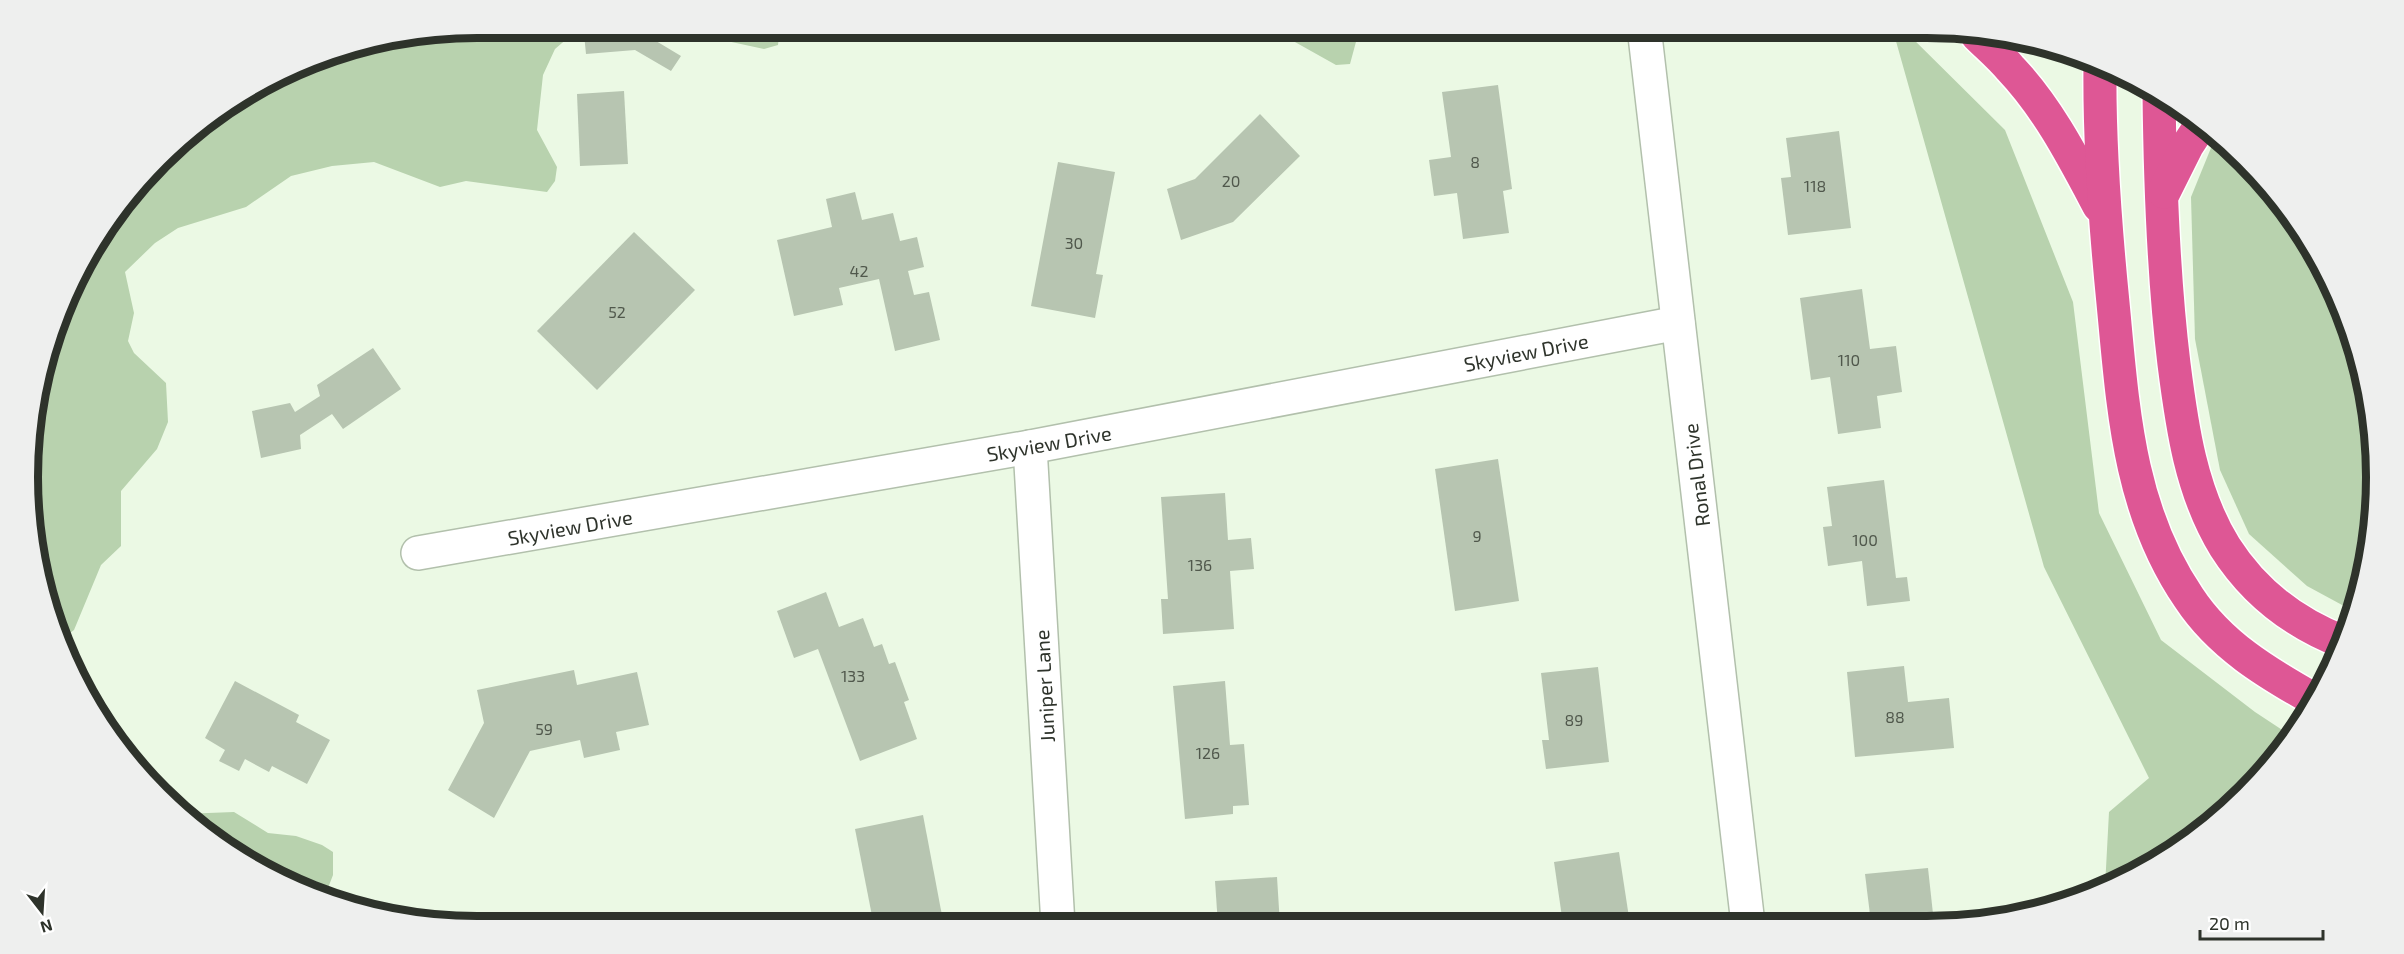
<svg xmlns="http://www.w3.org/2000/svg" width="2404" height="954" font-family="'Exo 2',sans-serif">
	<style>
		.green { fill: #b8d2ae }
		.building { fill: #b7c5b1 }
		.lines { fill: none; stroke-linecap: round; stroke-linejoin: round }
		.street-casing { stroke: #b2c0ac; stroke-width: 36 }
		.highway-casing { stroke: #fff; stroke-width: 36 }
		.street { stroke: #fff; stroke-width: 33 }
		.highway { stroke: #de5795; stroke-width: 33 }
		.labels { text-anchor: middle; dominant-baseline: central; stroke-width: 6; stroke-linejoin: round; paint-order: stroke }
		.number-label { font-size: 16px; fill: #50584c }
		.street-label { font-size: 20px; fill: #2e332b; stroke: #fff }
		.rim { fill: none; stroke: #2e332b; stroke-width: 8 }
	</style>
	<rect width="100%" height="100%" fill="#ebf9e4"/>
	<g class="green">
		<path d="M477,27H619L576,31L555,49L543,75L537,130L557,167L555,181L547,192L466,181L440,187L374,162L332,166L291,176L246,207L178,228L155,243L125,272L134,313L128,341L134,353L166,383L168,422L157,449L121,491V546L101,565L74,630L63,638L36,564L31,418L51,332L87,252L181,138L252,87L332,51Z"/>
		<path d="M639,27H780L778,45L764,49L685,32Z"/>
		<path d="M1231,27H1360L1350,64L1336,65L1286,37Z"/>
		<path d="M1892,27H1901L2005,130L2073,302L2099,513L2161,640L2255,712L2293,737L2223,816L2126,881L2105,887L2109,812L2149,778L2044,567Z"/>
		<path d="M2219,135L2284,203L2330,278L2362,360L2376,447L2373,535L2355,612L2307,586L2249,534L2220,470L2195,339L2191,197L2213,143Z"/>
		<path d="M234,812L268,833L296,836L322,845L333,852V875L328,888L312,892L203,834L182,814Z"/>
	</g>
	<g class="building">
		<path d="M636,29L681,56L671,71L635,50L586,54L584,34Z"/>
		<path d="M1498,85L1512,189L1503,191L1509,233L1463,239L1457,193L1434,196L1429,160L1451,157L1442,92Z"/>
		<path d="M624,91L628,164L580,166L577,94Z"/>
		<path d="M1260,114L1300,156L1233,222L1181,240L1167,189L1195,179Z"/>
		<path d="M1839,131L1851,228L1788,235L1781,178L1791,177L1786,138Z"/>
		<path d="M1058,162L1115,172L1096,274L1103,275L1095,318L1031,306Z"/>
		<path d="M855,192L862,220L893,213L900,241L917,237L924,267L908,271L914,295L929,292L940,340L895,351L879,279L839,288L843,305L794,316L777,240L832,227L826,199Z"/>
		<path d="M634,232L695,290L597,390L537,331Z"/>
		<path d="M1862,289L1870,349L1896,346L1902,392L1877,396L1881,428L1838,434L1830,377L1811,380L1800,298Z"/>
		<path d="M373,348L401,389L343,429L332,414L300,435L301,449L261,458L252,411L290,403L295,412L320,396L317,385Z"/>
		<path d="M1498,459L1519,601L1455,611L1435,469Z"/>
		<path d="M1884,480L1896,578L1907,577L1910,601L1867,606L1862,561L1828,566L1823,527L1832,526L1827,487Z"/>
		<path d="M1225,493L1228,540L1251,538L1254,569L1230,571L1234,629L1163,634L1161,599H1168L1161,497Z"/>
		<path d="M826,592L839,627L863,618L874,647L882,644L889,664L895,662L909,700L904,702L917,739L860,761L818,649L794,658L777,611Z"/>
		<path d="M1904,666L1908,702L1949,698L1954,748L1855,757L1847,672Z"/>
		<path d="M1598,667L1609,762L1546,769L1542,740H1549L1541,673Z"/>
		<path d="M574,670L577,685L637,672L649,725L616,732L620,750L584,758L580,740L530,751L494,818L448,790L484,723L477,690Z"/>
		<path d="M235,681L299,715L296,722L330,740L307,784L272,766L269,772L245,759L239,771L219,761L225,750L205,738Z"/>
		<path d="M1225,681L1230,745L1244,744L1249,805L1233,806V814L1185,819L1173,686Z"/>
		<path d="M81,685L92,691L87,700Z"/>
		<path d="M923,815L944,926H874L855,829Z"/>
		<path d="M1619,852L1630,924H1563L1554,862Z"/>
		<path d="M1928,868L1934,923H1871L1865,874Z"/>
		<path d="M1277,877L1280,925H1218L1215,881Z"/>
	</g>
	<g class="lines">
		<g class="street-casing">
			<g id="street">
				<path d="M1644,27L1748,924"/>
				<path d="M1030,447L1058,925"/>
				<path d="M418,553L1030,447L1678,323"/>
			</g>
		</g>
		<g class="highway-casing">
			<g id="highway">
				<path d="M1977,35C1988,46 2000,56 2010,68C2048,108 2073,157 2099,206"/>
				<path d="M2100,64C2099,144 2105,223 2113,303C2123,407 2128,509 2189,598C2220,645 2267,673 2315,700"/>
				<path d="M2159,92C2160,183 2163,274 2174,364C2182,427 2191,492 2225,547C2253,591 2294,623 2343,642"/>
				<path d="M2164,192L2187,146L2202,123"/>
			</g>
		</g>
		<use href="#street" class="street"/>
		<use href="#highway" class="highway"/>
	</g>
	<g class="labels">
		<g class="number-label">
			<text x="1475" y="161">8</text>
			<text x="1231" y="180">20</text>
			<text x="1815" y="185">118</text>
			<text x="1074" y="242">30</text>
			<text x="859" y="270">42</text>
			<text x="617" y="311">52</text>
			<text x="1849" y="359">110</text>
			<text x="1477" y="535">9</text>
			<text x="1865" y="539">100</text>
			<text x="1200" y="564">136</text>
			<text x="853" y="675">133</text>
			<text x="1895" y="716">88</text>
			<text x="1574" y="719">89</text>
			<text x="544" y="728">59</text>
			<text x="1208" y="752">126</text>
		</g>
		<g class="street-label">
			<text transform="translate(1526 352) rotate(-11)">Skyview Drive</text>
			<text transform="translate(1049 443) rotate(-10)">Skyview Drive</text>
			<text transform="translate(1696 475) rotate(-97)">Ronal Drive</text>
			<text transform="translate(570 527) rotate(-10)">Skyview Drive</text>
			<text transform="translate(1044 686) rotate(-93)">Juniper Lane</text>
		</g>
	</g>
	<path d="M0 0H2404V954H0ZM477 38H1927A439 439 0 0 1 2366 477V477A439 439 0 0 1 1927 916H477A439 439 0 0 1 38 477V477A439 439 0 0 1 477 38Z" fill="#eeefee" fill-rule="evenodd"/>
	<path class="rim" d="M477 38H1927A439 439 0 0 1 2366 477V477A439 439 0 0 1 1927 916H477A439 439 0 0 1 38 477V477A439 439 0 0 1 477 38Z"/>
	<g transform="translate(42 912) rotate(163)" stroke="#ffffff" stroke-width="4.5" paint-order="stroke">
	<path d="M0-4.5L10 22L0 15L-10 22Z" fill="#2e332b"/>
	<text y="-9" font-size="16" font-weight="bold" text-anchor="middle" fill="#2e332b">N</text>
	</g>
	<path d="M2200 930v9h123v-9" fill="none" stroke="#2e332b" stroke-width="3"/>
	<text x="2209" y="930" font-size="18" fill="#2e332b" stroke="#ffffff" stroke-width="4.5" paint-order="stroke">20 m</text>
</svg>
